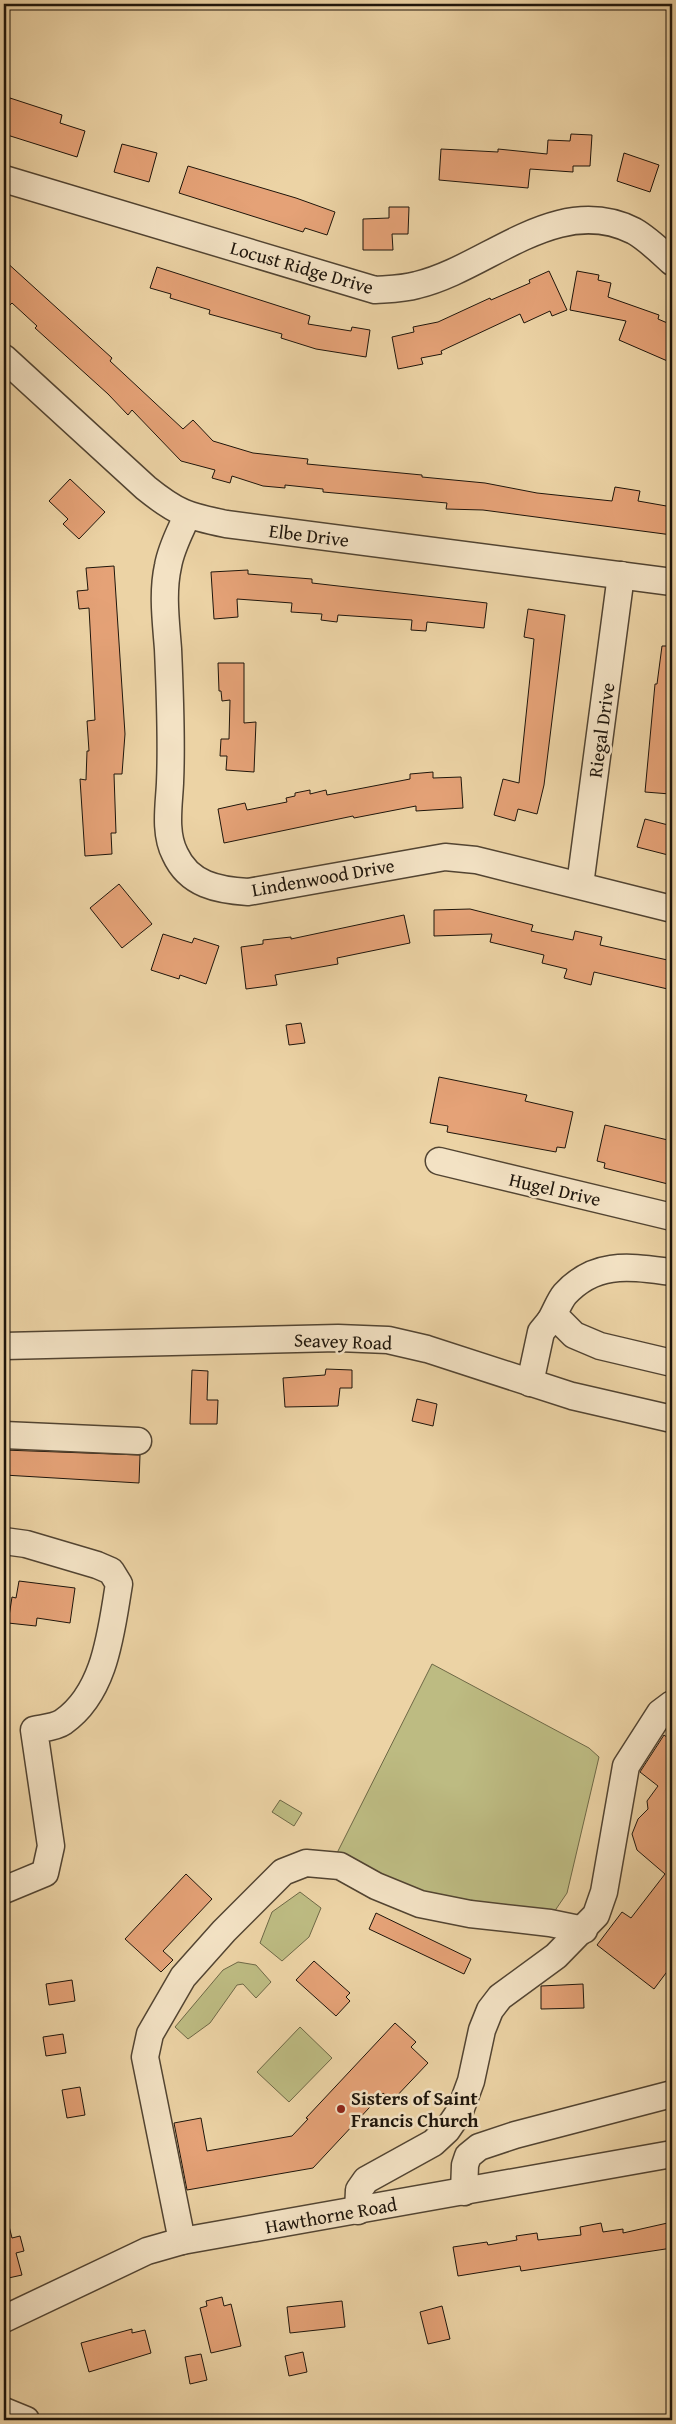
<svg xmlns="http://www.w3.org/2000/svg" width="676" height="2424" font-family="'Gentium Book Plus',serif">
	<style>
		.green { fill: #bdbb82; stroke: #6e6846 }
		.building { fill: #e5a277; stroke: #1e150b }
		.lines { fill: none; stroke-linecap: round; stroke-linejoin: round }
		.minor-casing { stroke: #524432; stroke-width: 29 }
		.minor { stroke: #f3e2c4; stroke-width: 26 }
		.poi-dot { fill: #8f2418; stroke: #f3e2c4; stroke-width: 2 }
		.labels { text-anchor: middle; dominant-baseline: central; stroke-width: 5; stroke-linejoin: round; paint-order: stroke }
		.street-label { font-size: 19px; fill: #1e150b; stroke: #f3e2c4 }
		.poi-label { font-size: 19px; font-weight: bold; fill: #1e150b; stroke: #f3e2c4; text-anchor: start }
	</style>
	<rect width="100%" height="100%" fill="#ecd3a5"/>
	<filter id="stains"><feTurbulence type="fractalNoise" baseFrequency=".004" numOctaves="4"/><feColorMatrix values="0 0 0 0 .2 0 0 0 0 .09 0 0 0 0 .02 0 0 0 .5 -.17"/></filter>
	<radialGradient id="worn" r=".72"><stop offset=".6" stop-color="#630" stop-opacity="0"/><stop offset="1" stop-color="#630" stop-opacity=".3"/></radialGradient>
	<g class="green">
		<path d="M432,1664L589,1748L599,1757L567,1893L552,1915L474,1912L335,1857Z"/>
		<path d="M280,1800L302,1813L294,1826L272,1812Z"/>
		<path d="M300,1892L321,1908L309,1937L282,1961L260,1943L272,1912Z"/>
		<path d="M238,1962L256,1965L271,1982L256,1998L243,1984L237,1985L210,2023L188,2039L175,2027L223,1970Z"/>
		<path d="M300,2027L332,2058L289,2102L257,2072Z"/>
	</g>
	<g class="building">
		<path d="M10,98L62,115L60,123L85,131L77,157L4,134V105L8,106Z"/>
		<path d="M571,134L592,135L590,166H573V172L530,169L528,188L439,180L441,149L498,152V149L547,154L548,140L570,141Z"/>
		<path d="M122,144L157,153L149,182L114,172Z"/>
		<path d="M624,153L659,165L650,192L617,181Z"/>
		<path d="M188,166L296,198L335,212L327,235L305,228L303,232L179,193Z"/>
		<path d="M389,207H409L408,234H392L393,250H363V219L389,218Z"/>
		<path d="M4,260L112,358L110,361L183,429L193,420L213,441L253,453L308,459L307,464L422,475V477L485,483L537,493L612,501L615,487L640,491L638,501L672,507V535L483,510L446,509L447,503L323,492V489L285,485V488L263,486L232,476L230,483L212,478L215,470L181,461L132,410L128,415L108,394L35,328L37,326L12,303L4,311Z"/>
		<path d="M157,267L310,316L308,324L351,331L352,327L370,330L366,357L316,349L281,338L282,334L209,314L210,310L170,298L171,294L150,288Z"/>
		<path d="M549,271L567,310L552,316L550,311L524,323L520,314L441,351L442,354L421,358L423,364L398,369L392,337L414,332L413,327L438,322L490,298L491,300L530,283L529,280Z"/>
		<path d="M577,271L599,275L598,280L611,283L608,297L659,315L658,319L672,325V363L619,340L626,321L570,310Z"/>
		<path d="M70,479L105,512L79,539L63,524L68,519L49,501Z"/>
		<path d="M114,566L125,734L122,774H114L116,833H111L112,854L85,856L80,779L86,780L87,751H89L87,721L95,720L89,608L79,609L77,591L88,590L86,568Z"/>
		<path d="M248,570V574L312,579V583L487,603L484,628L427,622L426,631L411,630L412,620L338,615L337,622L321,620L322,614L291,612L292,603L237,599L238,617L214,619L211,572Z"/>
		<path d="M528,609L565,615L544,785L537,814L518,809L515,821L494,815L503,779L519,783L534,639L524,637Z"/>
		<path d="M662,646H672V787L670,794L645,792L655,684H657Z"/>
		<path d="M218,663H244V723L256,722L254,772L226,770L227,756H220L221,739H229L230,700L222,701L221,691H219Z"/>
		<path d="M433,772V778L461,777L463,808L416,811V806L354,818L353,816L224,843L218,809L245,803L247,810L287,802L286,798L295,796V793L310,790V794L326,790L327,795L410,779V774Z"/>
		<path d="M645,819L672,826V856L637,847Z"/>
		<path d="M119,884L152,924L122,948L90,908Z"/>
		<path d="M470,909L533,925L531,931L573,940L575,931L602,937L600,945L672,961V990L594,972L591,985L564,978L567,969L542,963L544,955L490,942L492,934L434,936V910Z"/>
		<path d="M404,915L410,943L337,958L338,964L275,975L277,985L246,989L241,947L263,944V940L291,937V939Z"/>
		<path d="M163,934L192,943L194,938L219,946L206,984L180,975L179,979L151,970Z"/>
		<path d="M301,1023L305,1043L289,1045L286,1025Z"/>
		<path d="M439,1077L527,1095L525,1101L573,1112L565,1148L557,1147L556,1152L447,1132L448,1126L430,1123Z"/>
		<path d="M605,1125L672,1141V1185L604,1168L605,1163L597,1161Z"/>
		<path d="M326,1369L352,1370V1388H340L338,1406L285,1407L283,1378L325,1375Z"/>
		<path d="M192,1370L208,1371L207,1400H218L217,1424H190Z"/>
		<path d="M417,1399L437,1404L433,1426L412,1421Z"/>
		<path d="M4,1450L140,1455L139,1483L4,1475Z"/>
		<path d="M19,1581L75,1588L70,1623L37,1618L36,1626L8,1623L12,1597L16,1598Z"/>
		<path d="M664,1735L672,1741V1965L654,1989L597,1945L622,1912L631,1918L665,1874L637,1850L632,1834L638,1819L648,1809L647,1801L658,1786L640,1772Z"/>
		<path d="M186,1874L212,1899L163,1951L173,1960L161,1972L125,1939Z"/>
		<path d="M376,1913L471,1959L464,1974L369,1929Z"/>
		<path d="M314,1961L350,1993L346,1997L350,2001L336,2016L296,1980Z"/>
		<path d="M72,1980L75,2001L49,2005L46,1984Z"/>
		<path d="M583,1984L584,2008L541,2009V1986Z"/>
		<path d="M395,2023L416,2042L411,2047L428,2063L392,2101L383,2093L313,2168L187,2190L174,2123L201,2118L207,2151L292,2136L308,2119L306,2118Z"/>
		<path d="M63,2034L66,2053L46,2056L43,2037Z"/>
		<path d="M80,2087L85,2115L67,2118L62,2090Z"/>
		<path d="M672,2222V2248L521,2271L520,2266L458,2276L453,2247L487,2242L488,2245L517,2240L516,2236L537,2233L538,2240L581,2235L580,2227L601,2223L603,2232L623,2229V2233Z"/>
		<path d="M9,2226L12,2238L20,2236L24,2251L16,2253L22,2275L4,2279V2227Z"/>
		<path d="M222,2297L224,2306L231,2304L241,2346L211,2353L200,2308L207,2306L206,2301Z"/>
		<path d="M342,2301L345,2327L290,2333L287,2307Z"/>
		<path d="M442,2306L450,2339L428,2344L420,2312Z"/>
		<path d="M132,2329V2333L145,2330L151,2353L89,2372L81,2343Z"/>
		<path d="M303,2352L307,2372L289,2376L285,2356Z"/>
		<path d="M201,2354L207,2380L190,2384L185,2357Z"/>
	</g>
	<g class="lines">
		<g class="minor-casing">
			<g id="minor">
				<path d="M4,179L375,290C389,289 403,289 417,285C488,268 557,192 634,231C648,239 660,251 672,262"/>
				<path d="M4,358L146,488C177,513 187,516 226,524L672,582"/>
				<path d="M187,516C180,532 171,548 168,566C162,593 166,622 168,649C170,694 172,738 170,783C169,805 164,833 175,854C189,885 218,890 248,892L445,857L476,860L672,909"/>
				<path d="M580,885L621,575"/>
				<path d="M439,1161L672,1217"/>
				<path d="M550,1321C555,1313 559,1301 565,1294C596,1260 631,1267 672,1272"/>
				<path d="M4,1346L338,1338L388,1340L427,1349L572,1396L672,1419"/>
				<path d="M530,1383L541,1332L550,1321L558,1319L574,1335L600,1346L672,1363"/>
				<path d="M4,1435L138,1441"/>
				<path d="M4,1541L26,1544L97,1565L111,1571L119,1584C111,1631 106,1692 63,1722C56,1727 43,1728 34,1730L51,1846L45,1873L4,1890"/>
				<path d="M464,2192L465,2165L468,2156L479,2147L515,2135L672,2094"/>
				<path d="M358,2211L359,2190L366,2180L433,2143L447,2130L460,2111L471,2081L482,2030L490,2010L500,1997L556,1956L596,1915L604,1892L626,1766L660,1713L672,1704"/>
				<path d="M182,2241L145,2057L150,2034L183,1977L224,1931L283,1872L306,1863L340,1866L376,1886L420,1904L470,1914L550,1923L584,1930"/>
				<path d="M4,2319L147,2251L182,2241L672,2154"/>
				<path d="M4,2411L26,2420"/>
			</g>
		</g>
		<use href="#minor" class="minor"/>
	</g>
	<circle class="poi-dot" cx="341" cy="2109" r="5"/>
	<g class="labels">
		<g class="street-label">
			<text transform="translate(302 267) rotate(16)">Locust Ridge Drive</text>
			<text transform="translate(309 535) rotate(7)">Elbe Drive</text>
			<text transform="translate(601 730) rotate(-82)">Riegal Drive</text>
			<text transform="translate(323 877) rotate(-10)">Lindenwood Drive</text>
			<text transform="translate(555 1189) rotate(13)">Hugel Drive</text>
			<text transform="translate(343 1341) rotate(2)">Seavey Road</text>
			<text transform="translate(331 2215) rotate(-10)">Hawthorne Road</text>
		</g>
		<g class="poi-label">
			<text x="351" y="2098">Sisters of Saint<tspan x="351" dy="22">Francis Church</tspan></text>
		</g>
	</g>
	<rect width="676" height="2424" fill="none" stroke="#ecd3a5" stroke-width="20"/>
	<rect x="5" y="5" width="666" height="2414" fill="none" stroke="#1e150b" stroke-width="2.5"/>
	<rect x="10" y="10" width="656" height="2404" fill="none" stroke="#1e150b"/>
	<rect width="100%" height="100%" filter="url(#stains)"/>
	<rect width="100%" height="100%" fill="url(#worn)"/>
</svg>
